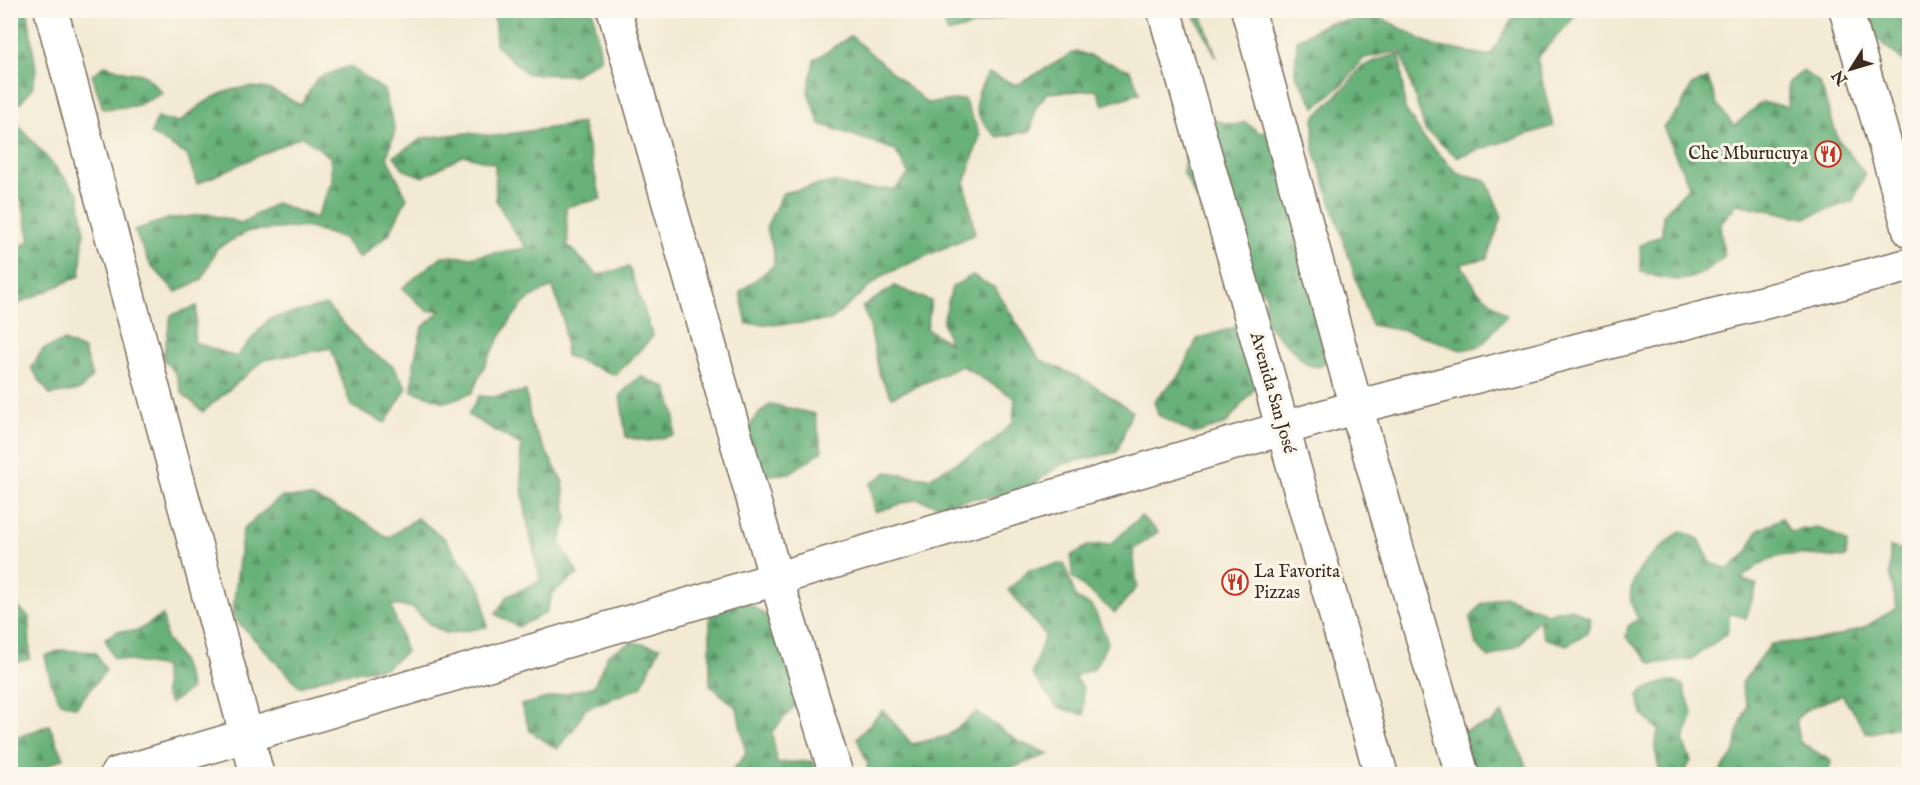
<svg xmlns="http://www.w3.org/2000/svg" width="1920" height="785" font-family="'IM FELL English',serif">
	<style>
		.forest { fill: url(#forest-firs); stroke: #516e4c; stroke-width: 1.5 }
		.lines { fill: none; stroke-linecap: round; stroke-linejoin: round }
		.minor-casing { stroke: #7b6d5d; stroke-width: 36 }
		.minor { stroke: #fff; stroke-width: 33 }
		.labels { text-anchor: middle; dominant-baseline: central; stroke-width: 6; stroke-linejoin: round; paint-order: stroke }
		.poi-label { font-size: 18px; fill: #3b2a1e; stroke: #fbf7ec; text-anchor: end }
		.street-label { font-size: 18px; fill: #3b2a1e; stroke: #fbf7ec }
	</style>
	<defs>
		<pattern id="forest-firs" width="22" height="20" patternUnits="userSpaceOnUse" patternTransform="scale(1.5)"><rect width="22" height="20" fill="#67b179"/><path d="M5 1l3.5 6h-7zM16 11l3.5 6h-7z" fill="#569063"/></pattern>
	</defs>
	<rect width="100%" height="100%" fill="#fbf7ec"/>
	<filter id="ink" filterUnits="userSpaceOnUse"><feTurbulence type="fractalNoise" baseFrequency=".0167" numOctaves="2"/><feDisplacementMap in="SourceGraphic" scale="12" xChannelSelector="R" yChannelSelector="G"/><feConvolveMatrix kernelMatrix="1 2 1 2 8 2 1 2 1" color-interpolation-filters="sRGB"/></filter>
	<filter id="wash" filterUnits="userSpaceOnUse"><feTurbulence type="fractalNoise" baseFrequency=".008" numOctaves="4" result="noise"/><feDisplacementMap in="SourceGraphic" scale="24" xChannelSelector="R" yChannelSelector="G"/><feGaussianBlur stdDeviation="1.35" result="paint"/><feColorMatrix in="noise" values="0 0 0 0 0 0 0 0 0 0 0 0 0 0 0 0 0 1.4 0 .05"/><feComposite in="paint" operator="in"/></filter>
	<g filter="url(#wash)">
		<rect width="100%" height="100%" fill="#f3ead3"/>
		<g class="forest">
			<path d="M11,10L24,11L28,14L36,70L32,89L11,113Z"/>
			<path d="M494,11H593L601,58L574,75L527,74L496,46Z"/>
			<path d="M940,11H998L1004,17L948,33Z"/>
			<path d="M1192,11H1204L1202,17L1217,58Z"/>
			<path d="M1524,11H1585L1577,14L1537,58L1553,126L1457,157L1425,130L1401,51L1364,58L1342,85L1315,107L1295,73L1297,40L1327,23L1382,18L1434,46L1490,56L1512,20Z"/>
			<path d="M1863,11H1909V66L1863,27Z"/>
			<path d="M851,36L927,103L964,99L980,135L965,183L975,234L882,276L831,320L792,324H747L740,292L774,265V252L766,227L783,193L832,182L861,189H895L909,174L895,150L820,124L808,92L814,60Z"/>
			<path d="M1076,51L1130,70L1140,93L1103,105L1097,90L1047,93L1035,109L1031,131L998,137C971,116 971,102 988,73L1017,85Z"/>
			<path d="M1400,54L1405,109L1425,140L1458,173L1486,180L1502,217L1487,258L1461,264L1477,290L1507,315L1481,346L1461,350L1411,332L1371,325L1314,150V118L1346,86L1361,67L1377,60Z"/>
			<path d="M105,65L127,72L144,74L163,93L136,106L103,109L92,75Z"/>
			<path d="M349,66L384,90L395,130L387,157L407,198L389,234L359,258L343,238L305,227L249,231L217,248L202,280L176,292L150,264L134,230L168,219L208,214L242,223L276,203L316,218L332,181L330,157L302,136L197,184L187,155L151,134L157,118L180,122C204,100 233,81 267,89C278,92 290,100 301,105L317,78Z"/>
			<path d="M1803,71L1820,83L1838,139L1865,174L1853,201L1805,218L1737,204L1720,224L1724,257C1692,283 1682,285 1641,272L1640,245L1662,235L1663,215L1689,186L1663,127L1680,109L1691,86L1708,78L1717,104L1734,126L1762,102L1788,107V83Z"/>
			<path d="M13,119L79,194L84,230L80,276L11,307V252L30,241L22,201L11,191L10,121Z"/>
			<path d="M1217,121L1235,125L1245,122L1260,133L1271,129L1315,208L1333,253L1331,275L1335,355L1319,367L1308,365L1268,326L1263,317L1266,295L1232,267L1183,172L1186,149L1198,131Z"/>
			<path d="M582,123L601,199L566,207L568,246L598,275L629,267L653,336L616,375L566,356L563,319L553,287C546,290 538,293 532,297C510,312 482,369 472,393L445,402L412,391L414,361L422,328L441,310L427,311L402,288L442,256L469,257L527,248L513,230L496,200L495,164L464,155L423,177L404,170L394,156L423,138L467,133L495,136Z"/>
			<path d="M972,275L995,288L1039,359L1087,381L1132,411L1117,452L1063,464L1014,497L976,498L937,505L917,499L875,512L870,484L887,472L929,478L990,444L1013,422L1015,398L962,366L892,397L880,376L869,322L862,307L895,286L931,301L927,329L949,343L943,322L952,287Z"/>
			<path d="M326,305L368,350L393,366L407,388L385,423L351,406L331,348L264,360L203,412L182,393L176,374L163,359L171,315L197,306L194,342L236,357L269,319Z"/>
			<path d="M1242,325L1257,385L1226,424L1194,434L1158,415L1154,401L1181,373L1197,339Z"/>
			<path d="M64,341L84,350L92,377L80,390L50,395L31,368L43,349Z"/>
			<path d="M640,376L667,388L675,416L674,435L649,441L626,437L620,395Z"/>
			<path d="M526,391L531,424L563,482L567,519L560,543L578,574L553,593L546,613L518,627L495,614L508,596L540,581C531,535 518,492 521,445L468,415L479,396L492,397Z"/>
			<path d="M771,404L815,414L822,451L790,473L761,476C750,440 736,428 771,404Z"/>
			<path d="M281,497H312L366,522L388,538L417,518L444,538L482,590L487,627L447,634L428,623L413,608L391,605L406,652L385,668L336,674L300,687L232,616L243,529Z"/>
			<path d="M1141,516L1158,532L1133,550L1137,587L1115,613L1072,577L1071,556L1089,545L1111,544Z"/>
			<path d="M1782,518L1790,532C1817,525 1825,527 1847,543L1846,558C1801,556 1778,544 1741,579L1757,585L1746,618L1730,613L1727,634L1691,659L1652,664L1626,637L1628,626L1638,619C1636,614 1632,607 1631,602C1626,570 1661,548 1681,531L1699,539L1711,563L1728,569L1748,552L1757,531Z"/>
			<path d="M1890,547L1909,551V725L1867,734L1842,695L1809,708L1796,719L1800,742L1831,761L1828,774H1718L1735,752L1738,731L1747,706L1741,684L1771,644L1827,639L1863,628L1897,608L1890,575Z"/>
			<path d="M1064,563L1076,598L1093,607L1108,642L1094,669L1074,676L1083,688L1084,715L1057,707L1032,674L1045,635L1008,590L1029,570Z"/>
			<path d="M1504,596L1547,613L1570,608L1591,619L1587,633L1567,645L1544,638L1538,619L1520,645L1489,658L1476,645L1470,619L1481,604Z"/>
			<path d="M742,598L793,636L798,702L772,732L777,763L813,761L817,774H729L746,754L737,708L710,685V615Z"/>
			<path d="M10,599L29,617L30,659L11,664Z"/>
			<path d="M163,615L166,638L182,662L191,689L170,704L165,695L164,667L113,658L105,638L118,631H137Z"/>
			<path d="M632,642L660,647L641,687L585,709L574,729L557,749L530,731L521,705L594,686L608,654Z"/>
			<path d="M61,650L95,652L106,670L76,707L60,702L51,683L45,656Z"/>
			<path d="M1669,681L1682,684L1693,714L1683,741L1691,761L1683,774H1666L1659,769L1655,749L1658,730L1642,714L1638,695L1645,689Z"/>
			<path d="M883,710L912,744L947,736L977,712L1019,742L1049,754L995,774H865L868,765L857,738Z"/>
			<path d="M1502,713L1530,774H1455L1453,734L1492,723Z"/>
			<path d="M49,725L64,758L38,770H11V740Z"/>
		</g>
	</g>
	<g filter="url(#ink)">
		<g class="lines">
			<g class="minor-casing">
				<g id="minor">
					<path d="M51,10L257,774"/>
					<path d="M614,10L776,579L836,774"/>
					<path d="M1164,10L1381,774"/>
					<path d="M1248,10L1356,407L1462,774"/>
					<path d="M1846,10L1910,231"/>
					<path d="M117,774L1356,407L1910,265"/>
				</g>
			</g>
			<use href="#minor" class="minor"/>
		</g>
	</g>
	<defs>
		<g id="restaurant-ring" transform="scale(1.35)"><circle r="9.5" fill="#fbf7ec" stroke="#c8321e" stroke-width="1.5"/><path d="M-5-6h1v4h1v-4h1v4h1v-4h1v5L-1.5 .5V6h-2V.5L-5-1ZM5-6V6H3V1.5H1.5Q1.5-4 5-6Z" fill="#c8321e"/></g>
	</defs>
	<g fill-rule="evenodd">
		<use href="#restaurant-ring" x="1828" y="154"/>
		<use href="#restaurant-ring" x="1235" y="582"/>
	</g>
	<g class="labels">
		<g class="poi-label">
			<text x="1808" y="154">Che Mburucuya</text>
			<text x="1254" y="572" text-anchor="start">La Favorita<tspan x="1254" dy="21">Pizzas</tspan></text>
		</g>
		<g class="street-label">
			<text transform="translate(1272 393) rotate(74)">Avenida San José</text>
		</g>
	</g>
	<rect width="1920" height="785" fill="none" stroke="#fbf7ec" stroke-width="36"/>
	<g transform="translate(1851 69) rotate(233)" stroke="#fbf7ec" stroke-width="4.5" paint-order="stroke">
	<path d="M0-4.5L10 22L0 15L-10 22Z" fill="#3b2a1e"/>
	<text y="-9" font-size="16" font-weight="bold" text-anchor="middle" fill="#3b2a1e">N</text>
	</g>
</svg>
